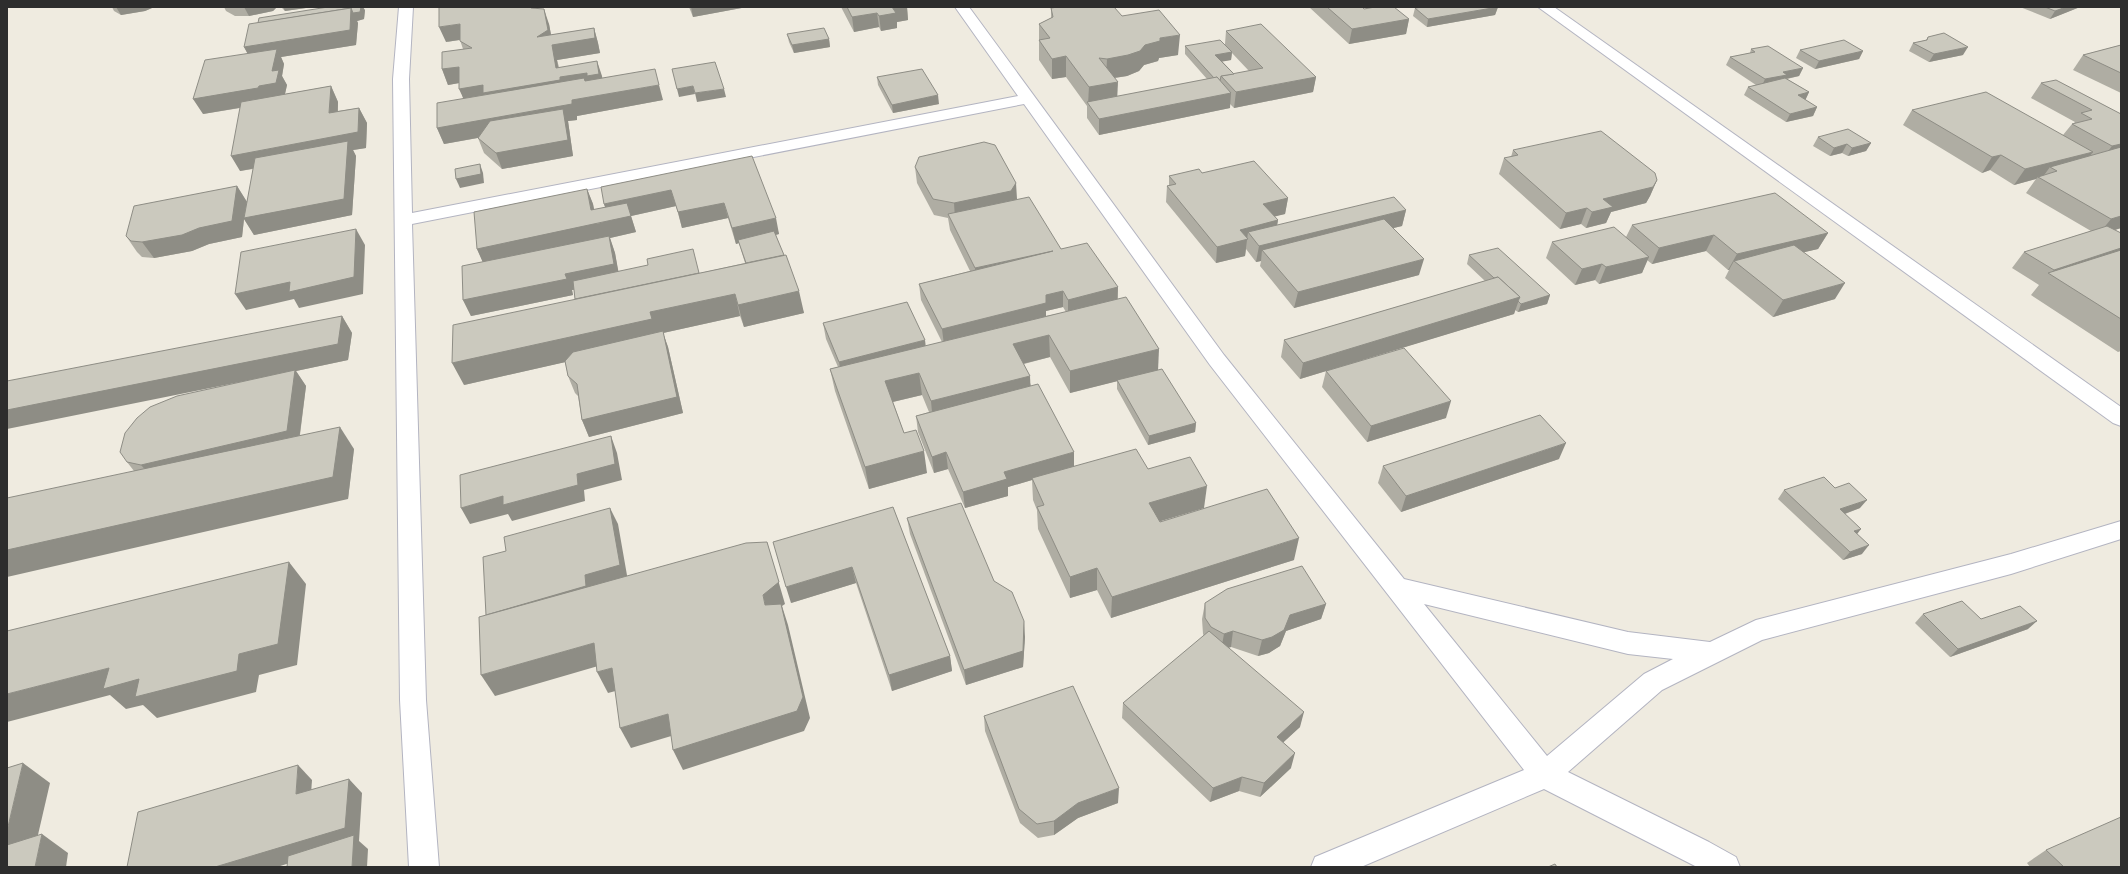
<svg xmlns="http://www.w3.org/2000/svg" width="2128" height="874" font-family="'Nunito Sans',sans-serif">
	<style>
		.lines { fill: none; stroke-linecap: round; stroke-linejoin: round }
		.minor-casing { stroke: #b3b4c1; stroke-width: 2 }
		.minor { fill: #fff; fill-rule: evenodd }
		.wall { fill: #afada3; fill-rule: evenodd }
		.shaded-wall { fill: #8e8d85 }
		.building { fill: #cbc9be; stroke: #8e8d85 }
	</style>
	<rect width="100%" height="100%" fill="#efebe0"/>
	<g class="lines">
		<g class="minor-casing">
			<g id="minor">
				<path d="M399,7H413L409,79L412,213L1018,96L955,7H969L1224,355L1404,579L1628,632L1710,642L1756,620L2011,554L2121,521V539L2011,574L1762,640L1662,690L1568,772L1709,842L1736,857L1740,867H1697L1544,789L1361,867H1311L1315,857L1524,770L1210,365L1024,104L412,224L426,700L439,867H409L400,700L393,79ZM1424,604L1628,654L1673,659L1644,674L1547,756Z"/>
				<path d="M1538,7H1554L2121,407V426L2113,423Z"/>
			</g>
		</g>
		<use href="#minor" class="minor"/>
	</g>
	<g class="wall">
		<path d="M112,7H165L152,8L145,11L121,15L114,11Z"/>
		<path d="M224,7H313L285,11L282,8H276L273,11L249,16H235L226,11Z"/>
		<path d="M534,7V8L549,24L551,35L594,28L598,43L600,53L557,60L559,67L602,76V78L663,100L577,116V120L568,121L573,156L502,169L484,153L478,138L444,144L437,128L463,98L459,83L448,85L442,69L463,49L460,40L446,42Z"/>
		<path d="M689,7H747L693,17Z"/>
		<path d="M841,7H907L908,20L897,22V28L881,31L879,27L854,32Z"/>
		<path d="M1309,7H1362L1364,9L1409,19L1406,34L1349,44Z"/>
		<path d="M1498,7L1495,15L1427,27L1413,16L1415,8Z"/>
		<path d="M2020,7H2080L2050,19Z"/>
		<path d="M1051,8L1122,16L1178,55L1159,58L1158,61L1144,65L1139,71L1127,76L1115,78L1117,97L1207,79L1185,54V46L1225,44L1226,31L1316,77L1313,92L1234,108L1230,104V108L1099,135L1087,118V106L1066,77L1052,79L1039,60V24L1051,18ZM1232,53L1249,71L1234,74L1222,61L1231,60Z"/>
		<path d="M365,10L364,19L357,21L358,23L356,45L281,57L284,64L282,76L287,85L285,94L331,86L338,102V111L359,108L367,123L366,148L353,150L356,156L352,215L254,235L244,219L242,237L209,244L192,251L154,258L142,257L137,252L126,236L237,186L247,202L246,210L253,169L240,171V108L203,114L248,54L244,47Z"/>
		<path d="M787,34L829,39L830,47L794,53L789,42Z"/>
		<path d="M1928,37L1963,55L1929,62L1909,51L1913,43L1926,40Z"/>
		<path d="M2121,45V93L2073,70L2083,55Z"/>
		<path d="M1751,49L1803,68L1799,76L1787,79L1809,92L1805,100L1817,107L1813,116L1786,122L1744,95L1748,87L1756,85L1726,65L1730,57L1750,53Z"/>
		<path d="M1800,50L1863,51L1859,59L1815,69L1796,58Z"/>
		<path d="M877,77L939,104L893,113L878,85Z"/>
		<path d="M2041,83L2121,114V228L2115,230L2121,233V351L2118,352L2031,295L2039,285L2012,268L2024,252L2091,231L2026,193L2036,179L2014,185L1990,170L1982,173L1903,125L1912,110L2063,135L2072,124L2074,123L2075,122L2031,98Z"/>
		<path d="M1818,137L1871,143L1866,151L1848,156L1842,153L1830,156L1813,146Z"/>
		<path d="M1513,150L1657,180L1650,196L1646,203L1611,212L1606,223L1586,228L1581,224L1560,229L1499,174L1504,158L1511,157Z"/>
		<path d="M752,156L779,234L776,235L804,313L744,327L740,316L663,333L668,347L683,413L589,437L582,420L578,396L575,393L568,376L565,362L464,385L575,299L574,290H572L573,295L471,316L463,300L483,262L477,249L587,189L593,204L594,210L605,207L604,204ZM676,206L682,228L728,218L736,244L739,243L745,263L700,273L618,271L615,253L610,238L636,232L631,216Z"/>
		<path d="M915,167L1017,199L1016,200L1061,249L1118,287V299L1158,370L1196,423L1195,432L1148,445L1117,389V381L1070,393L1050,357L1024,364L1031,386L1074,466L1148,469L1204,508L1159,521L1294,560L1111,618L1097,590L1070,598L1038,529L1037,510L1033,500L1032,480L1008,487V496L965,508L948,469L934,473L918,432L916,416L929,412L922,395L893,402L904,433L927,473L869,489L835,391L830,369L838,367L826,339L823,323L925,346L942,342L921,300L919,284L970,271L950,230L948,218L934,215L917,183ZM1063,307L1066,312L1046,316V311Z"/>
		<path d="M1202,173L1288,198L1285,214L1274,216L1278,220L1277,226L1406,210L1402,226L1393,228L1419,275L1294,308L1260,266L1261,261L1256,262L1246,249L1245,256L1216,263L1166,202L1167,186L1169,185V176Z"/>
		<path d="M1632,225L1828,233L1818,249L1804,252L1835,299L1773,317L1725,278L1729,270H1728L1706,251L1652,264L1647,260L1642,273L1599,284L1595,280L1575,285L1546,258L1552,242L1626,237Z"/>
		<path d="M1469,255L1550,295L1547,304L1518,312L1515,310L1514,314L1361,360L1446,418L1367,442L1322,387L1326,371L1300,379L1281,357L1284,340L1485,281L1467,264Z"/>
		<path d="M342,316L352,333L348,360L296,371L306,386L300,435L354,449L348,499L134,471L127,462L237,382Z"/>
		<path d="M1559,459L1401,512L1378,483L1383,466Z"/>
		<path d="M1835,488L1860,508L1845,514L1857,534L1862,554L1843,560L1778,499L1784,490Z"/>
		<path d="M893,507L950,656L952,671L892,691L856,583L791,603Z"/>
		<path d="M907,518L994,581L1025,637L1023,667L966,685L910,534Z"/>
		<path d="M1205,603L1326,604L1321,619L1286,631L1280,646L1269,653L1258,656L1231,647L1228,648L1300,727L1283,742L1291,768L1260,797L1239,791L1210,802L1122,718L1123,703L1204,636L1203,634L1202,619Z"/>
		<path d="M1923,614L1981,619L2028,629L1950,657L1915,623Z"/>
		<path d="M984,716L1118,803L1078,818L1054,835L1038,838L1020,823L985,731Z"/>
		<path d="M2046,850L2121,867H2030L2027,863Z"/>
	</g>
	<g class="shaded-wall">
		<path d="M116,7H165L152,8L145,11L121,15Z"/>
		<path d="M244,7H276V8L273,11L249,16Z"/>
		<path d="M283,7H313L285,11Z"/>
		<path d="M363,7L365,10L364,19L357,21L358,23L356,45L281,57L284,64L282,76L287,85L284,98L267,103L203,114L193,99L252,62L244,47L351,8Z"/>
		<path d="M691,7H747L693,17Z"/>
		<path d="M892,7H907L908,20L897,22V28L881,31L879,16Z"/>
		<path d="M1498,7L1495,15L1427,27L1428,19Z"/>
		<path d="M2066,7H2080L2050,19L2055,11Z"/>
		<path d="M544,9L549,24L553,45L594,28L598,43L600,53L557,60L560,80V77L597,61L602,76L604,89L466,104L459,89L556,68L537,37Z"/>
		<path d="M877,13L879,27L854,32L852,17Z"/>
		<path d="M1409,19L1406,34L1349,44L1352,29Z"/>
		<path d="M460,24L465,39L446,42L439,27Z"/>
		<path d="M1180,35L1178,55L1159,58L1158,61L1144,65L1139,71L1127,76L1106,79L1107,59L1160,38Z"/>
		<path d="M829,39L830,47L794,53L792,45Z"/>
		<path d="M1968,47L1963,55L1929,62L1934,54Z"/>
		<path d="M1863,51L1859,59L1815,69L1819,61Z"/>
		<path d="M1232,52L1231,60L1215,63V55Z"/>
		<path d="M1066,56V77L1052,79V59Z"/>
		<path d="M459,67L465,82L448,85L442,69Z"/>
		<path d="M1803,68L1799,76L1785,79L1761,88L1765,79L1783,72Z"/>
		<path d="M1316,77L1313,92L1234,108L1236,92Z"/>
		<path d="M1118,82L1117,102L1088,104L1089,87Z"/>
		<path d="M659,85L663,100L577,116V120L568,121L573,156L502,169L496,153L565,122L444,144L437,128L572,100Z"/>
		<path d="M331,86L338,102L337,129L329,113Z"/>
		<path d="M693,86L695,94L679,97L677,89Z"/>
		<path d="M724,89L726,97L697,102L695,93Z"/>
		<path d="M1809,92L1805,101L1798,95Z"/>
		<path d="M1231,93L1230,108L1099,135V119Z"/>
		<path d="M938,95L939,104L893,113L892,105Z"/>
		<path d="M1817,107L1813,116L1786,122L1790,114Z"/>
		<path d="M359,108L367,123L366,148L353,150L356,156L352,215L254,235L244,219L242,237L209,244L192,251L154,258L142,242L237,186L247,202L244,218L347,151L240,171L231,156Z"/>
		<path d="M1871,143L1866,151L1848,156L1852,148Z"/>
		<path d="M1847,144L1842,153L1830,156L1834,148Z"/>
		<path d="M2121,144V156L2100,162L2112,146Z"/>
		<path d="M2093,152L2081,167L2057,171L2050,167L2042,178L2038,177L2036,179L2014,185L2025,169Z"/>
		<path d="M2001,155L1990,170L1982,173L1992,157Z"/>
		<path d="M480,164L483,173L484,183L460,188L456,179Z"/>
		<path d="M1657,180L1650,196L1646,203L1611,212L1606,223L1586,228L1592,212L1603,199Z"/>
		<path d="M1016,183L1017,199L1012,207L955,219L954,203Z"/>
		<path d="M587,189L593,204L597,224L610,220L604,204L671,190L676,206L631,216L636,232L610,238L615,253L620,280L572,290L573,295L471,316L463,300L484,265L477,249L591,210Z"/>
		<path d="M1288,198L1285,214L1261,220L1263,204Z"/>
		<path d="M724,203L728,218L682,228L678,212Z"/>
		<path d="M1587,208L1581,224L1560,229L1566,213Z"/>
		<path d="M1406,210L1402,226L1269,258L1262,250L1261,261L1256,262L1259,246Z"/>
		<path d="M2121,216V228L2098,235L2111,219Z"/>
		<path d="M776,218L779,234L739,243L738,240L739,243L736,244L732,228Z"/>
		<path d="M1278,220L1275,236L1248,232L1245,256L1216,263L1217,247L1240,230Z"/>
		<path d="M356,229L365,245L363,294L299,308L294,299L246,310L235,294Z"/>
		<path d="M1828,233L1818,249L1741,267L1734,261L1729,270H1728L1737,254Z"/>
		<path d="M1714,235L1706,251L1652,264L1659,248Z"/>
		<path d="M2121,248V260L2050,275L2054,270Z"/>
		<path d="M1053,251L976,284L975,268Z"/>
		<path d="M1649,257L1642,273L1599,284L1606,267Z"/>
		<path d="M1424,259L1419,275L1294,308L1298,292Z"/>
		<path d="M1602,264L1595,280L1575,285L1582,269Z"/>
		<path d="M1845,283L1835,299L1773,317L1783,300Z"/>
		<path d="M1118,287L1117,303L1068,316V300Z"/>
		<path d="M799,291L804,313L744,327L738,305Z"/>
		<path d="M1063,291V307L1046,311V295Z"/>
		<path d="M735,294L740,316L663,333L668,347L683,413L589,437L582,420L659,341L464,385L452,363L650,312Z"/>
		<path d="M1550,295L1547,304L1518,312L1521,304Z"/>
		<path d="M1520,297L1514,314L1300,379L1303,363Z"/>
		<path d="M1046,303V319L944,345L942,329Z"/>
		<path d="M342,316L352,333L348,360L296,371L306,386L298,448L155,481L141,465L295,371L7,429V410Z"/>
		<path d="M1049,335L1050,357L1014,366L1013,344Z"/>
		<path d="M925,340L927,357L842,379L839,362Z"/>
		<path d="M1159,349L1158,371L1070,393V371Z"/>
		<path d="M919,373L922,395L888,403L885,381Z"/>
		<path d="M1030,376L1031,398L933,423L931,401Z"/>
		<path d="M1451,401L1446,418L1367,442L1371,426Z"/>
		<path d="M1196,423L1195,432L1148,445L1149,436Z"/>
		<path d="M340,427L354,449L348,499L7,577V550Z"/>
		<path d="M611,436L617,453L622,480L584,490L585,501L512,521L508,514L470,524L461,508L577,474Z"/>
		<path d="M1566,443L1559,459L1401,512L1406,496Z"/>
		<path d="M924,451L927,473L869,489L865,467Z"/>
		<path d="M946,452L948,469L934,473L932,457Z"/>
		<path d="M1074,452V469L1032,478V480L1008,487V496L965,508L963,492L1004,472Z"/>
		<path d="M1207,486L1204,508L1148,525L1149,503Z"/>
		<path d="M1867,500L1860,508L1833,518L1840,509Z"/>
		<path d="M610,508L618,524L628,581L486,616L585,575Z"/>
		<path d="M1861,529L1854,538V531Z"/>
		<path d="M1299,538L1294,560L1111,618L1112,597Z"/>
		<path d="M767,542L785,604L782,606L788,625L810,718L804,731L683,770L673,750L765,605L763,595Z"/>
		<path d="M1869,545L1862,554L1843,560L1850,552Z"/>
		<path d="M289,562L306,584L297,665L259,675L256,692L157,718L143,705L126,709L110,695L7,722V694L109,668L239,654Z"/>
		<path d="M852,567L856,583L791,603L786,587Z"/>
		<path d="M1097,568V590L1070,598V577Z"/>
		<path d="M1326,604L1321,619L1286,631L1280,646L1269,653L1258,656L1262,640L1290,615Z"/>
		<path d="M1024,621L1025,637L1023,667L966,685L964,670Z"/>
		<path d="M2037,621L2028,629L1950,657L1958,649Z"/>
		<path d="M1233,631L1231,647L1221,650L1224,634Z"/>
		<path d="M594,643L605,664L495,696L481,675Z"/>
		<path d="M950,656L952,671L892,691L889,675Z"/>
		<path d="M612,668L623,689L608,693L597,672Z"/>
		<path d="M1304,712L1300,727L1273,752L1277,737Z"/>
		<path d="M668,714L678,734L631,748L620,728Z"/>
		<path d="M1295,753L1291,768L1260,797L1264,783Z"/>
		<path d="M23,763L50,783L31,865L7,849V831Z"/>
		<path d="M298,765L312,780L310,808L296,794Z"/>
		<path d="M1242,777L1239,791L1210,802L1213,788Z"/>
		<path d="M349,779L362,793L359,841L368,849L367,867H352L353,843L277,867H215Z"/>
		<path d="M1119,788L1118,803L1078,818L1054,835V821L1078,803Z"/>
		<path d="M42,834L68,853L66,867H35Z"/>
	</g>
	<g class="building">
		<path d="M328,7H361L360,12L353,13L351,8L258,23L259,18Z"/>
		<path d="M439,7H531V8L544,9L548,30L537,37L594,28L595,38L552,45L556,68L597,61L599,74L587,76V73L560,77V80L483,93V85L459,89V67L442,69V52L472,48L460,41V24L439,27Z"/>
		<path d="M847,7H895H892L896,13L879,16L877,13L852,17Z"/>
		<path d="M1058,7H1114L1122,16L1159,10L1180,35L1160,38V41L1145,45L1140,51L1128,55L1107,59L1099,58L1118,82L1089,87L1066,56L1052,59L1039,40L1050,38L1039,24L1053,17L1051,8Z"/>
		<path d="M1327,7H1362L1364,9L1375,7H1394L1409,19L1352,29Z"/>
		<path d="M1423,7H1498L1428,19L1415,8Z"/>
		<path d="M2045,7H2066L2055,11Z"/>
		<path d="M351,8L350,30L244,47L249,24Z"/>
		<path d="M1261,24L1316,77L1236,92L1221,76L1263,68L1226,31Z"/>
		<path d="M824,28L829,39L792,45L787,34Z"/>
		<path d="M1944,33L1968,47L1934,54L1913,43L1927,40L1928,37Z"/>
		<path d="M1220,40L1232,52L1215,55L1234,74L1221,76L1220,81L1217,77L1214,78L1185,46Z"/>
		<path d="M1844,40L1863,51L1819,61L1800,50Z"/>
		<path d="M2121,45V73L2083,55Z"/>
		<path d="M1768,46L1803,68L1783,72L1787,75L1765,79L1730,57L1755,52L1751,49Z"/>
		<path d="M277,49L272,71L279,70L276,83L259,86L258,88L193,99L205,60Z"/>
		<path d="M715,62L724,89L695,93L693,86L677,89L672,69Z"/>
		<path d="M655,69L659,85L572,100V104L437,128V103L584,78L585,81Z"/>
		<path d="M922,69L938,95L892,105L877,77Z"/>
		<path d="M1217,77L1231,93L1099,119L1087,102Z"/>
		<path d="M1785,78L1809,92L1798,95L1817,107L1790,114L1748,87Z"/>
		<path d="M2056,80L2121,114V144L2112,146L2072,124L2092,119L2081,113L2092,110L2041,83Z"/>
		<path d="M331,86L329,113L359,108L358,132L231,156L241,102Z"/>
		<path d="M1986,92L2093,152L2025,169L2001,155L1992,157L1912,110Z"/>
		<path d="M563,109L568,140L496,153L478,138L490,121Z"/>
		<path d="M1848,129L1871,143L1852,148L1847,144L1834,148L1818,137Z"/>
		<path d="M1601,131L1655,173L1657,180L1653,187L1603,199L1613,207L1592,212L1587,208L1566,213L1504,158L1518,155L1513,150Z"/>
		<path d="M348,141L344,199L244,218L255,158Z"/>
		<path d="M984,142L995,145L1016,183L1011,191L954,203L933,199L915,167L919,157Z"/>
		<path d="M2121,147V216L2111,219L2038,177L2057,171L2050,167Z"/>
		<path d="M752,156L776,218L732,228L724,203L678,212L671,190L604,204L601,187Z"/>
		<path d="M1254,161L1288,198L1263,204L1278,220L1240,230L1248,239L1217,247L1167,186L1176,184L1169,176L1199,169L1202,173Z"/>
		<path d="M480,164L481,174L456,179L455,169Z"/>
		<path d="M237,186L232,221L199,228L182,235L142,242L131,241L126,236L134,206Z"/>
		<path d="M587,189L591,210L627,203L631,216L477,249L474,212Z"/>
		<path d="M1775,193L1828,233L1737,254L1714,235L1659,248L1632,225Z"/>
		<path d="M1029,197L1061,249L1087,243L1118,287L1068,300L1063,291L1046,295V303L942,329L919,284L1053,251L975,268L948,214Z"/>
		<path d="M1394,197L1406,210L1259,246L1248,232Z"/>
		<path d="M1384,219L1424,259L1298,292L1262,250Z"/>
		<path d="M2107,226L2121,233V248L2054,270L2024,252Z"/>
		<path d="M1614,227L1649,257L1606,267L1602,264L1582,269L1552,242Z"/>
		<path d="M356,229L354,277L289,292L290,282L235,294L241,252Z"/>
		<path d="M774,231L784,255L746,263L738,240Z"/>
		<path d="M609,236L614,264L565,274L567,279L463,300L462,266Z"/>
		<path d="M1794,245L1845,283L1783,300L1734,261Z"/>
		<path d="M1498,248L1550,295L1521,304L1518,301L1520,297L1498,277L1494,278L1469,255Z"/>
		<path d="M693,249L699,273L575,299L573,281L648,265L647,259Z"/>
		<path d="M2121,250V319L2048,273Z"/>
		<path d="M786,255L799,291L738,305L735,294L650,312L652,319L452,363L453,325Z"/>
		<path d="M1498,277L1520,297L1303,363L1284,340Z"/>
		<path d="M1126,297L1159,349L1070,371L1049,335L1013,344L1030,376L931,401L919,373L885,381L904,433L916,430L924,451L865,467L830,369Z"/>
		<path d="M907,302L925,340L839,362L823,323Z"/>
		<path d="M342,316L338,344L7,410V381Z"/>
		<path d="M663,331L677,397L582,420L577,384L568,376L565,361L573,352Z"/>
		<path d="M1404,348L1451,401L1371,426L1326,371Z"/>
		<path d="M1162,369L1196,423L1149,436L1117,380Z"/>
		<path d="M295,370L287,431L141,465L127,462L120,452L125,433L137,418L150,407L177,396Z"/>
		<path d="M1038,384L1074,452L1004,472L1007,479L963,492L946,452L932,457L916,416Z"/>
		<path d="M1540,415L1566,443L1406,496L1383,466Z"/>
		<path d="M340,427L333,477L7,550V498Z"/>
		<path d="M611,436L615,464L577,474L578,485L503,505V496L461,508L460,475Z"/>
		<path d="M1136,449L1148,469L1190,457L1207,486L1149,503L1160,522L1267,489L1299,538L1112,597L1097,568L1070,577L1037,507L1044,505L1032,478Z"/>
		<path d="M1824,477L1835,488L1849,483L1867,500L1840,509L1861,529L1854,531L1869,545L1850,552L1784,490Z"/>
		<path d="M961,503L994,581L1012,592L1024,621L1023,651L964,670L907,518Z"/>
		<path d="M893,507L950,656L889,675L852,567L786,587L773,542Z"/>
		<path d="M610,508L620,565L585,575L586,586L486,615L483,557L506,551L504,537Z"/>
		<path d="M767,542L779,582L763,595L765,605L781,604L803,697L797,711L673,750L668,714L620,728L612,668L597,672L594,643L481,675L479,617L746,543Z"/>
		<path d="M289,562L278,644L239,654L237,671L135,697L139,679L103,689L109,668L7,694V631Z"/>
		<path d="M1302,566L1326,604L1290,615L1284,630L1272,637L1262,640L1233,631L1224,634L1211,627L1205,618V603L1227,589Z"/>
		<path d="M1962,601L1981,619L2020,606L2037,621L1958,649L1923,614Z"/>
		<path d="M1209,631L1304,712L1277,737L1295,753L1264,783L1242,777L1213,788L1123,703Z"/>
		<path d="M1073,686L1119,788L1078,803L1054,821L1037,824L1019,809L984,716Z"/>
		<path d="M23,763L7,831V768Z"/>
		<path d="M298,765L296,794L349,779L345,828L215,867H127L138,812Z"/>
		<path d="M2121,817V867H2064L2046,850Z"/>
		<path d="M42,834L35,867H7V845Z"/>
		<path d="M354,835L352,867H287L288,856Z"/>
		<path d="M1555,864L1557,867H1548Z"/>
	</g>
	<rect width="2128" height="874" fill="none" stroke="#2d2d2d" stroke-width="16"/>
</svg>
